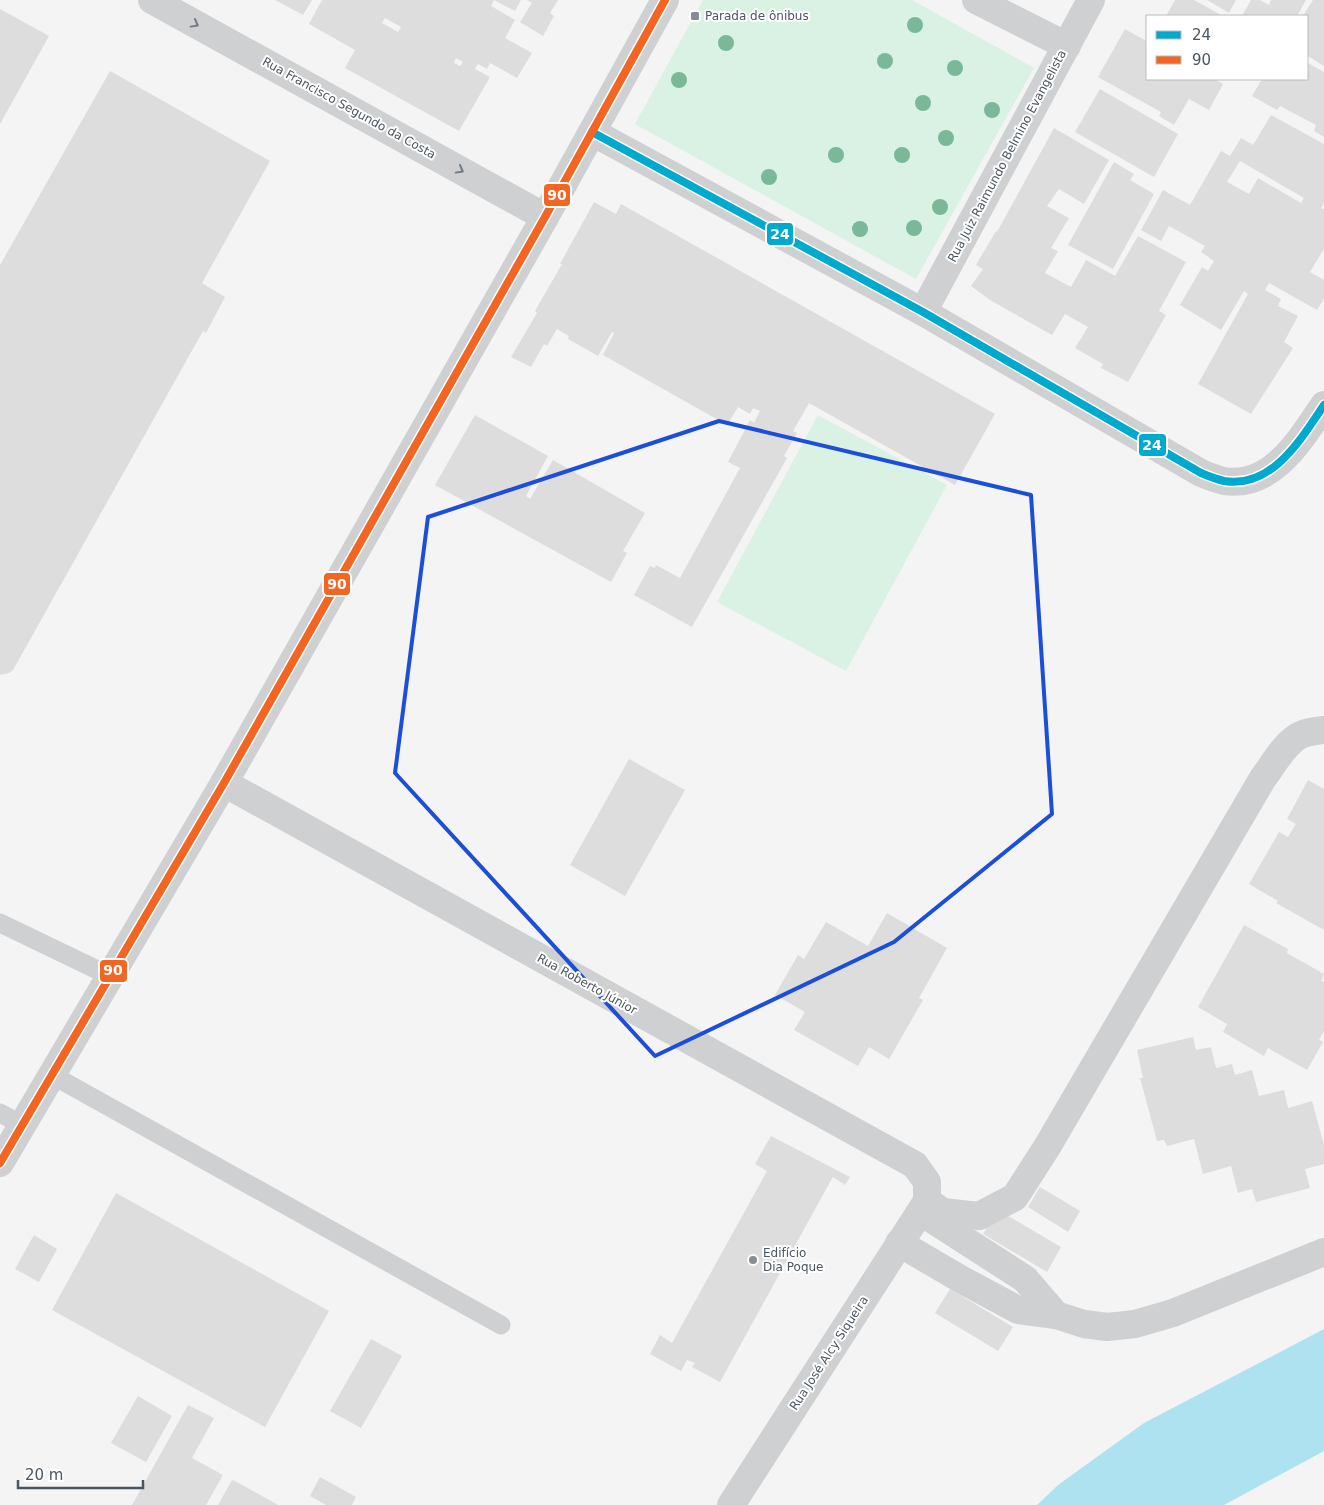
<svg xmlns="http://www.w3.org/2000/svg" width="1324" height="1505" font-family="'DejaVu Sans',sans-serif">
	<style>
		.green { fill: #d9f2e3 }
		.water { fill: #aee2f0 }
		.building { fill: #ddddde; fill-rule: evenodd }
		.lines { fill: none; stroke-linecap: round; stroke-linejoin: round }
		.service { stroke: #ced0d2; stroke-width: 19 }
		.minor { stroke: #ced0d2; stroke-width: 28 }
		.bus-1-casing { stroke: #fff; stroke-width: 11 }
		.bus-2-casing { stroke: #fff; stroke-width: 11 }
		.bus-1 { stroke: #00a9ce; stroke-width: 8 }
		.bus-2 { stroke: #f26522; stroke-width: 8 }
		.tree { fill: #7ab899 }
		.oneway { stroke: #727b83 }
		.marked { fill: none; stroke: #1d4ed8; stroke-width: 4; stroke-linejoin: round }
		.poi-dot { fill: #868d94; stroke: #fff; stroke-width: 2 }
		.labels { text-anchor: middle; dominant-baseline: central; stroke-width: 4; stroke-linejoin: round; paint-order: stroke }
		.poi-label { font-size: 12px; fill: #4a5661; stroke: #fff; text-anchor: start }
		.street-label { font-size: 12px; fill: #4a5661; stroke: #fff }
		.line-badge { stroke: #fff; stroke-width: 2 }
		.badge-label { font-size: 14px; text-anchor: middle; font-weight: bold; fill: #fff }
	</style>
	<rect width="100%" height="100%" fill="#f4f4f4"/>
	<g class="green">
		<path d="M703,0H912L1034,68L916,279L635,124Z"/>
		<path d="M818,415L947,485L846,671L717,602Z"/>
	</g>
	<path class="water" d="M1324,1329V1451L1224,1505H1037L1058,1485L1144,1423Z"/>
	<g class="building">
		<path d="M275,0H312L303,15Z"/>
		<path d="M322,0H521L515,11L494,0L491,6L515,20L505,38L532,53L517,78L490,63L487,69L478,64L475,69L490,77L459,131L345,68L355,50L309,24ZM385,18L401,27L398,32L382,23ZM456,58L463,62L460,66L454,63Z"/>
		<path d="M527,0H558L550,13L554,16L543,36L520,22L532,3Z"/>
		<path d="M1175,0H1194L1223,16H1166Z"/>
		<path d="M1207,0H1236L1229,13Z"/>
		<path d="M1251,0H1260L1269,5L1271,0H1306L1297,16H1242Z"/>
		<path d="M1313,0H1324V66L1308,56V16H1303Z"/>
		<path d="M0,9L49,36L0,124Z"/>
		<path d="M1125,29L1148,42V79H1214L1223,84L1209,110L1189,99L1174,125L1159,116L1161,112L1098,77Z"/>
		<path d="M1308,63L1324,72V137L1314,131L1316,125L1280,106L1277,110L1252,96L1262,79H1308Z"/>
		<path d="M110,71L270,161L202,283L225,297L206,333L203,331L13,670L9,673L0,675V265Z"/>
		<path d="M1100,89L1178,134L1154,177L1075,132Z"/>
		<path d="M1271,115L1324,144V203L1321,208L1324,209V249L1310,272L1324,280V299L1317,310L1269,283L1265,290L1281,299L1278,306L1298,316L1284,342L1293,348L1251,414L1198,384L1248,294L1244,291L1221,330L1180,305L1202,267L1208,271L1214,261L1201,252L1205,246L1169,226L1161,241L1141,230L1163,190L1190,205L1221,151L1230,156L1241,138L1253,145ZM1240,161L1304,198L1301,203L1258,178L1249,194L1227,182Z"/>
		<path d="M1054,128L1109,160L1084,204L1059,189L1047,206L1069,218L1051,248L1058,251L1045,273L1071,287L1086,260L1115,276L1138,236L1186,262L1159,311L1166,315L1128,382L1101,368L1103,364L1075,348L1088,327L1065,314L1052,335L990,300L971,286L983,269L976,265L996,231L997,232Z"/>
		<path d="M1114,162L1134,174L1130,180L1154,194L1113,269L1068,245Z"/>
		<path d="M594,202L616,214L621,204L995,414L955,485L809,403L793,431L797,433L784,456L787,458L692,627L634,595L650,566L655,568L656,565L680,578L740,468L728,462L750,420L754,423L760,411L753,408L750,414L738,407L727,425L603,355L614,333L612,332L598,356L568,339L569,336L557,329L547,346L544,344L531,367L511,357L537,313L535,311L562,264H560Z"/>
		<path d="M475,415L548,456L526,496L530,499L553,460L645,513L623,551L627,553L611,582L435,485Z"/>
		<path d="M629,759L685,790L625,896L570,865Z"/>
		<path d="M1308,780L1324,789V930L1276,903L1278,901L1249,884L1279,832L1288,837L1296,824L1287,819Z"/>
		<path d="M887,913L947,948L919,998L923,1000L889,1059L869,1047L858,1066L794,1030L805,1012L775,995L798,955L804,959L826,922L868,946Z"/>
		<path d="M1244,925L1288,949L1287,953L1324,974L1321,981L1324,982V1031L1319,1040L1323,1042L1307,1070L1268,1048L1264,1056L1223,1032L1227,1024L1198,1007Z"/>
		<path d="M1193,1037L1196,1050L1211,1047L1216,1068L1232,1064L1235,1075L1252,1070L1259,1096L1284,1090L1288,1108L1312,1101L1324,1145V1164L1305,1169L1310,1188L1256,1202L1252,1189L1238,1193L1231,1166L1203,1174L1194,1139L1167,1146L1164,1140L1157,1141L1140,1078H1143L1137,1050Z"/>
		<path d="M771,1136L850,1177L845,1185L833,1177L830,1182L720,1382L692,1367L695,1363L687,1360L681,1371L650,1354L660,1335L672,1343L767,1171L755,1164Z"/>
		<path d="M1040,1187L1080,1211L1068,1232L1028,1207Z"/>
		<path d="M116,1193L329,1311L265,1427L52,1310Z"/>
		<path d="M998,1210L1061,1247L1047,1272L983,1234Z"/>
		<path d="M34,1235L57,1249L39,1282L15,1269Z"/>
		<path d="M950,1289L1013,1327L998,1351L935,1313Z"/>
		<path d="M371,1339L402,1356L361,1428L330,1411Z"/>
		<path d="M138,1396L172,1416L146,1462L111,1443Z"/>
		<path d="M188,1405L214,1418L192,1458L223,1475L206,1505H132Z"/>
		<path d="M320,1477L356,1497L352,1505H326L310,1496Z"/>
		<path d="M232,1480L235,1481L278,1505H218Z"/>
	</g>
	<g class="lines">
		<g class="service">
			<path d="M0,923L110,976"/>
			<path d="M52,1075L501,1325"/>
			<path d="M0,1113L22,1125"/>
		</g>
		<g class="minor">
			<path d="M152,0L545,217"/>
			<path d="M976,0L1067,46"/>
			<path d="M592,132L923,312L1201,473C1208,476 1216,479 1224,481C1272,489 1301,439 1324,405"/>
			<path d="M923,312L1091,0"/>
			<path d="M224,783L915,1165L927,1182V1201"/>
			<path d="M0,1163L224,783L545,217L665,0"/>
			<path d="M927,1201L943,1212L979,1216L1015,1197L1047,1147L1263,778C1273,765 1283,746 1297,737C1304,732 1315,731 1324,730"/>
			<path d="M921,1212L1025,1279L1056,1315"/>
			<path d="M899,1243L964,1281L1018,1310L1056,1315L1084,1324L1107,1327L1135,1324L1173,1313L1324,1252"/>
			<path d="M731,1505L927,1201"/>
		</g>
		<g class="bus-1-casing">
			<path id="bus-1" d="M592,132L923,312L1201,473C1208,476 1216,479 1224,481C1272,489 1301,439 1324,405"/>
		</g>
		<g class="bus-2-casing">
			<path id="bus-2" d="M0,1163L224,783L545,217L665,0"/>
		</g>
		<use href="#bus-1" class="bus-1"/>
		<use href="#bus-2" class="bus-2"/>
	</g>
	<g class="tree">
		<circle cx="915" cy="25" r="8"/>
		<circle cx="726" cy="43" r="8"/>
		<circle cx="885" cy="61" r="8"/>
		<circle cx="955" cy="68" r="8"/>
		<circle cx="679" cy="80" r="8"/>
		<circle cx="923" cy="103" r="8"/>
		<circle cx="992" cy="110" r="8"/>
		<circle cx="946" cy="138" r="8"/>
		<circle cx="836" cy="155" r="8"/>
		<circle cx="902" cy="155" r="8"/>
		<circle cx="769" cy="177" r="8"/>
		<circle cx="940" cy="207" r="8"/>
		<circle cx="914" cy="228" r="8"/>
		<circle cx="860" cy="229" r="8"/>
	</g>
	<defs><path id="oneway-chevron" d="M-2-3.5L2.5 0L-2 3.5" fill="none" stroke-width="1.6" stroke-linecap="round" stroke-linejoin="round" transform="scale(1.25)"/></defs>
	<g class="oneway">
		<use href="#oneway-chevron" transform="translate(195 24) rotate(29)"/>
		<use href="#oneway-chevron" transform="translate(460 170) rotate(29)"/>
	</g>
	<path class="marked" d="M719,421L1031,495L1052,814L894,942L655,1056L395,773L428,517Z"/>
	<g class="poi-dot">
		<rect x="690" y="11" width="10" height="10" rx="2.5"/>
		<circle cx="753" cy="1260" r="5"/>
	</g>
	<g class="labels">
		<g class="poi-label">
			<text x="705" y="16">Parada de ônibus</text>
			<text x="763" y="1253">Edifício<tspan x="763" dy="14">Dia Poque</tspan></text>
		</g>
		<g class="street-label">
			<text transform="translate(349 108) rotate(29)">Rua Francisco Segundo da Costa</text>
			<text transform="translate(1007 156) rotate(-62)">Rua Juiz Raimundo Belmino Evangelista</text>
			<text transform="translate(587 984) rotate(29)">Rua Roberto Júnior</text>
			<text transform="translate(829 1353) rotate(-57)">Rua José Alcy Siqueira</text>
		</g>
	</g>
	<g class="line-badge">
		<rect x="543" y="183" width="28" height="24" rx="5" fill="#f26522"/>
		<rect x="766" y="222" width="28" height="24" rx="5" fill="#00a9ce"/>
		<rect x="1138" y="433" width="29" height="24" rx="5" fill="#00a9ce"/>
		<rect x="323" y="572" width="28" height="24" rx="5" fill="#f26522"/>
		<rect x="99" y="959" width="29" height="24" rx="5" fill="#f26522"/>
	</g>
	<g class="badge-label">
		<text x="557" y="200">90</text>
		<text x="780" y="239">24</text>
		<text x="1152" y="450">24</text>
		<text x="337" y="589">90</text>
		<text x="113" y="975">90</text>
	</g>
	<rect x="1146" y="15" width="162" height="65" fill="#ffffff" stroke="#b7bbc0"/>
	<rect x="1156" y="31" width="25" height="8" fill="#00a9ce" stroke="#b7bbc0"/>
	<text x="1192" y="40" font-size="15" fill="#4a5661">24</text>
	<rect x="1156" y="56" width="25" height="8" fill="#f26522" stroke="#b7bbc0"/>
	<text x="1192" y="65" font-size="15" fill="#4a5661">90</text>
	<path d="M18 1480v8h125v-8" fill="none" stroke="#4a5661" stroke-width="2.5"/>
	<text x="25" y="1480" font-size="15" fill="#4a5661" stroke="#ffffff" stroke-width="4" paint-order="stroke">20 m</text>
</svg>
